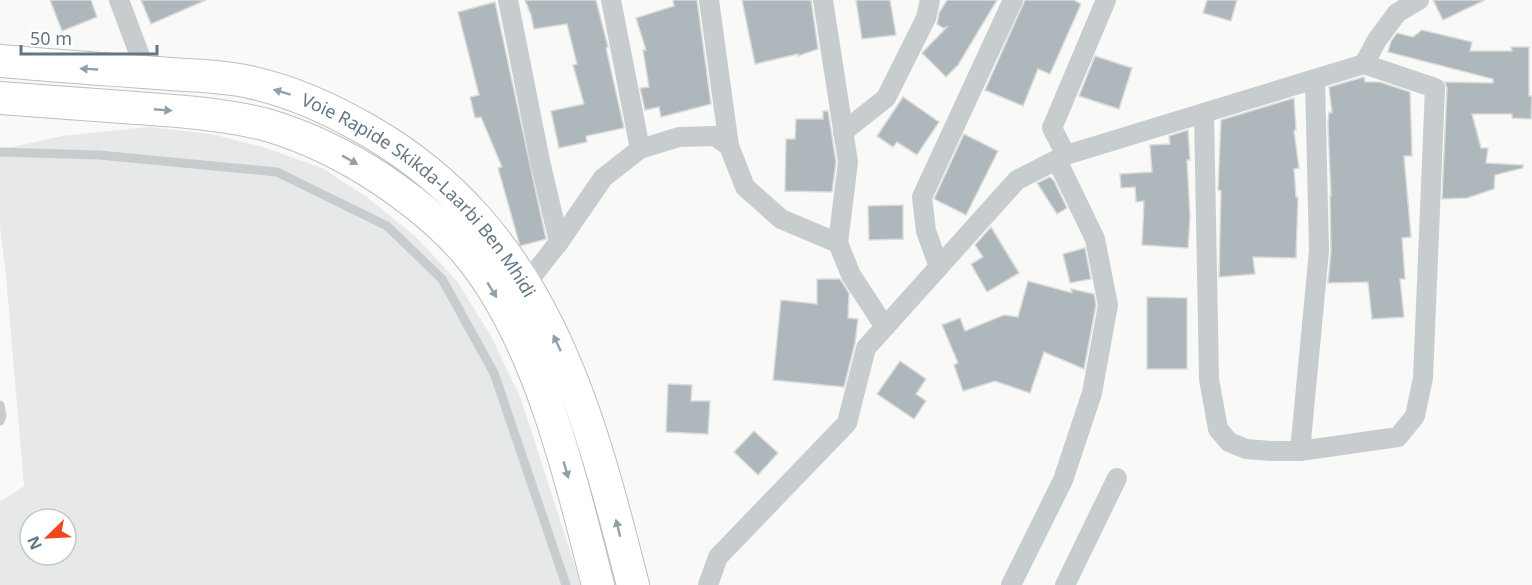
<svg xmlns="http://www.w3.org/2000/svg" width="1532" height="585" font-family="'Noto Sans',sans-serif">
	<style>
		.built { fill: #e7e9e8; fill-rule: evenodd }
		.building { fill: #adb7bc; stroke: #dbdbd9; stroke-width: 1.5 }
		.lines { fill: none; stroke-linecap: round; stroke-linejoin: round }
		.trunk-casing { stroke: #bbbfc2; stroke-width: 34 }
		.service { stroke: #c7cccf; stroke-width: 9 }
		.minor { stroke: #c7cccf; stroke-width: 20 }
		.trunk { stroke: #fff; stroke-width: 32 }
		.oneway { fill: #91a0a9 }
		.labels { text-anchor: middle; dominant-baseline: central; stroke-width: 6; stroke-linejoin: round; paint-order: stroke }
		.street-label { font-size: 18px; fill: #627784; stroke: #fff }
	</style>
	<rect width="100%" height="100%" fill="#f9f9f7"/>
	<path class="built" d="M149,127L212,134L263,147L322,168L368,198L416,237L456,280L491,336L521,399L581,585H0V502L24,486L6,276L0,226V150L62,136ZM30,519H66V555H30Z"/>
	<g class="building">
		<path d="M50,0H91L97,17L62,31Z"/>
		<path d="M141,0H206L151,24Z"/>
		<path d="M525,0H596L608,47L606,48L624,128L586,136L587,142L559,148L551,111L584,104L573,65L577,64L567,24L534,29L531,15Z"/>
		<path d="M673,0H697L711,104L661,117L659,107L645,110L640,88L649,87L643,50H646L636,18L674,6Z"/>
		<path d="M742,0H811L818,49L798,56V54L755,64Z"/>
		<path d="M856,0H890L896,35L862,39Z"/>
		<path d="M947,0H997L958,65L946,77L922,53L947,27L943,28L937,24L939,13Z"/>
		<path d="M1025,0H1074L1081,4L1050,74L1038,69L1023,106L985,90Z"/>
		<path d="M1207,0H1237L1231,21L1203,13Z"/>
		<path d="M1433,0H1485L1443,20Z"/>
		<path d="M495,2L546,239L520,246L498,168L502,167L481,117L475,118L470,97L479,95L458,12Z"/>
		<path d="M1422,30L1472,42L1470,51H1512L1511,47H1529V96H1532L1531,119L1512,118V114H1472L1481,148H1488L1486,163L1523,165V168L1495,175L1494,189L1467,198L1442,199L1447,88L1445,82L1493,83V79L1388,52L1391,41L1397,33L1413,37Z"/>
		<path d="M1095,56L1132,68L1119,109L1079,96Z"/>
		<path d="M1364,77L1365,82H1380L1410,92L1412,156H1404L1411,237L1402,238L1405,279H1400L1404,317L1372,319L1368,282L1328,283L1331,251L1330,196H1331L1328,124L1329,112L1332,113L1329,87Z"/>
		<path d="M903,97L939,122L917,155L897,142L893,147L877,136Z"/>
		<path d="M1294,98L1296,130L1294,131L1299,168L1294,169L1296,197H1298L1296,258L1253,257L1255,274L1219,277L1221,191L1218,190L1221,120Z"/>
		<path d="M823,111H828L836,162L832,192L785,191L786,139H795L796,119H823Z"/>
		<path d="M1188,130L1190,160H1187L1190,217L1188,248L1142,245L1144,201L1136,202L1135,187L1121,188L1120,174L1152,172L1150,145L1170,144L1169,136Z"/>
		<path d="M964,134L998,151L966,215L934,199Z"/>
		<path d="M1050,177L1054,181L1067,208L1057,214L1037,183Z"/>
		<path d="M903,205V239L869,240L868,206Z"/>
		<path d="M991,227L1019,273L987,292L971,264L983,257L975,245Z"/>
		<path d="M1085,248L1091,279L1070,283L1063,254Z"/>
		<path d="M817,279H840L849,293L848,318L858,319L855,343L844,387L773,380L781,300L817,304Z"/>
		<path d="M1028,281L1072,293L1071,289L1094,294L1096,305L1084,369L1044,352L1030,393L995,381L963,391L954,365L958,363L942,325L960,318L965,331L1004,315L1018,317Z"/>
		<path d="M1147,297L1187,298V369H1147Z"/>
		<path d="M900,361L926,379L916,394L926,401L914,419L877,394Z"/>
		<path d="M668,384L692,385L691,401H710L708,434L666,432Z"/>
		<path d="M754,431L778,453L758,475L734,452Z"/>
	</g>
	<g class="lines">
		<g class="trunk-casing">
			<g id="trunk">
				<path id="s1" d="M0,61C57,66 114,70 171,74C197,76 224,76 249,82C292,91 331,109 369,131C542,231 587,404 633,585"/>
				<path d="M0,98C45,101 91,105 136,108C179,111 224,114 267,125C308,137 346,156 381,179C415,202 448,228 473,260C541,347 571,480 598,585"/>
			</g>
		</g>
		<g class="service">
			<path d="M0,152L99,155L277,172L387,226L442,279L494,373L566,585"/>
			<path d="M0,405L2,416L0,421"/>
		</g>
		<g class="minor">
			<path d="M119,0L146,72"/>
			<path d="M508,0L540,161L559,242L526,284"/>
			<path d="M611,0L640,149"/>
			<path d="M709,0L729,146"/>
			<path d="M823,0L848,162L838,243"/>
			<path d="M1204,113L1209,379L1218,429L1229,442L1246,449L1273,451H1300L1398,437L1415,416L1423,378L1435,88L1364,64"/>
			<path d="M843,132L886,98L926,18L930,0"/>
			<path d="M1066,155L1052,128L1106,0"/>
			<path d="M559,242L603,178L640,149L679,137L715,136L729,146L745,187L781,219L838,243L851,275L885,327"/>
			<path d="M939,267L926,231L922,197L1013,0"/>
			<path d="M1300,451L1319,251L1315,79"/>
			<path d="M708,585L718,557L847,423L866,348L1017,180L1066,155L1364,64L1377,40L1397,13L1419,0"/>
			<path d="M1011,585L1063,480L1092,393L1108,305L1095,239L1057,160"/>
			<path d="M1065,585L1117,478"/>
		</g>
		<use href="#trunk" class="trunk"/>
	</g>
	<defs><path id="oneway-solid" d="M-6-.8H1V-3.2L6.5 0L1 3.2V.8H-6Z" transform="scale(1.5)"/></defs>
	<g class="oneway">
		<use href="#oneway-solid" transform="translate(89 69) rotate(-177)"/>
		<use href="#oneway-solid" transform="translate(282 92) rotate(-163)"/>
		<use href="#oneway-solid" transform="translate(163 110) rotate(5)"/>
		<use href="#oneway-solid" transform="translate(350 160) rotate(29)"/>
		<use href="#oneway-solid" transform="translate(492 290) rotate(59)"/>
		<use href="#oneway-solid" transform="translate(557 343) rotate(-115)"/>
		<use href="#oneway-solid" transform="translate(566 470) rotate(74)"/>
		<use href="#oneway-solid" transform="translate(618 528) rotate(-104)"/>
	</g>
	<g class="labels">
		<g class="street-label">
			<text stroke="none"><textPath href="#s1" startOffset="460">Voie Rapide Skikda-Laarbi Ben Mhidi</textPath></text>
		</g>
	</g>
	<g transform="translate(48 537) rotate(246)"><circle r="28" fill="#ffffff" stroke="#c0c9ce" stroke-width="1.5"/>
	<path d="M0-4.5L10 22L0 15L-10 22Z" fill="#f0451f"/>
	<text y="-9" font-size="16" font-weight="bold" text-anchor="middle" fill="#627784">N</text>
	</g>
	<path d="M21 45v9h136v-9" fill="none" stroke="#627784" stroke-width="3"/>
	<text x="30" y="45" font-size="18" fill="#627784" stroke="#ffffff" stroke-width="4.5" paint-order="stroke">50 m</text>
</svg>
